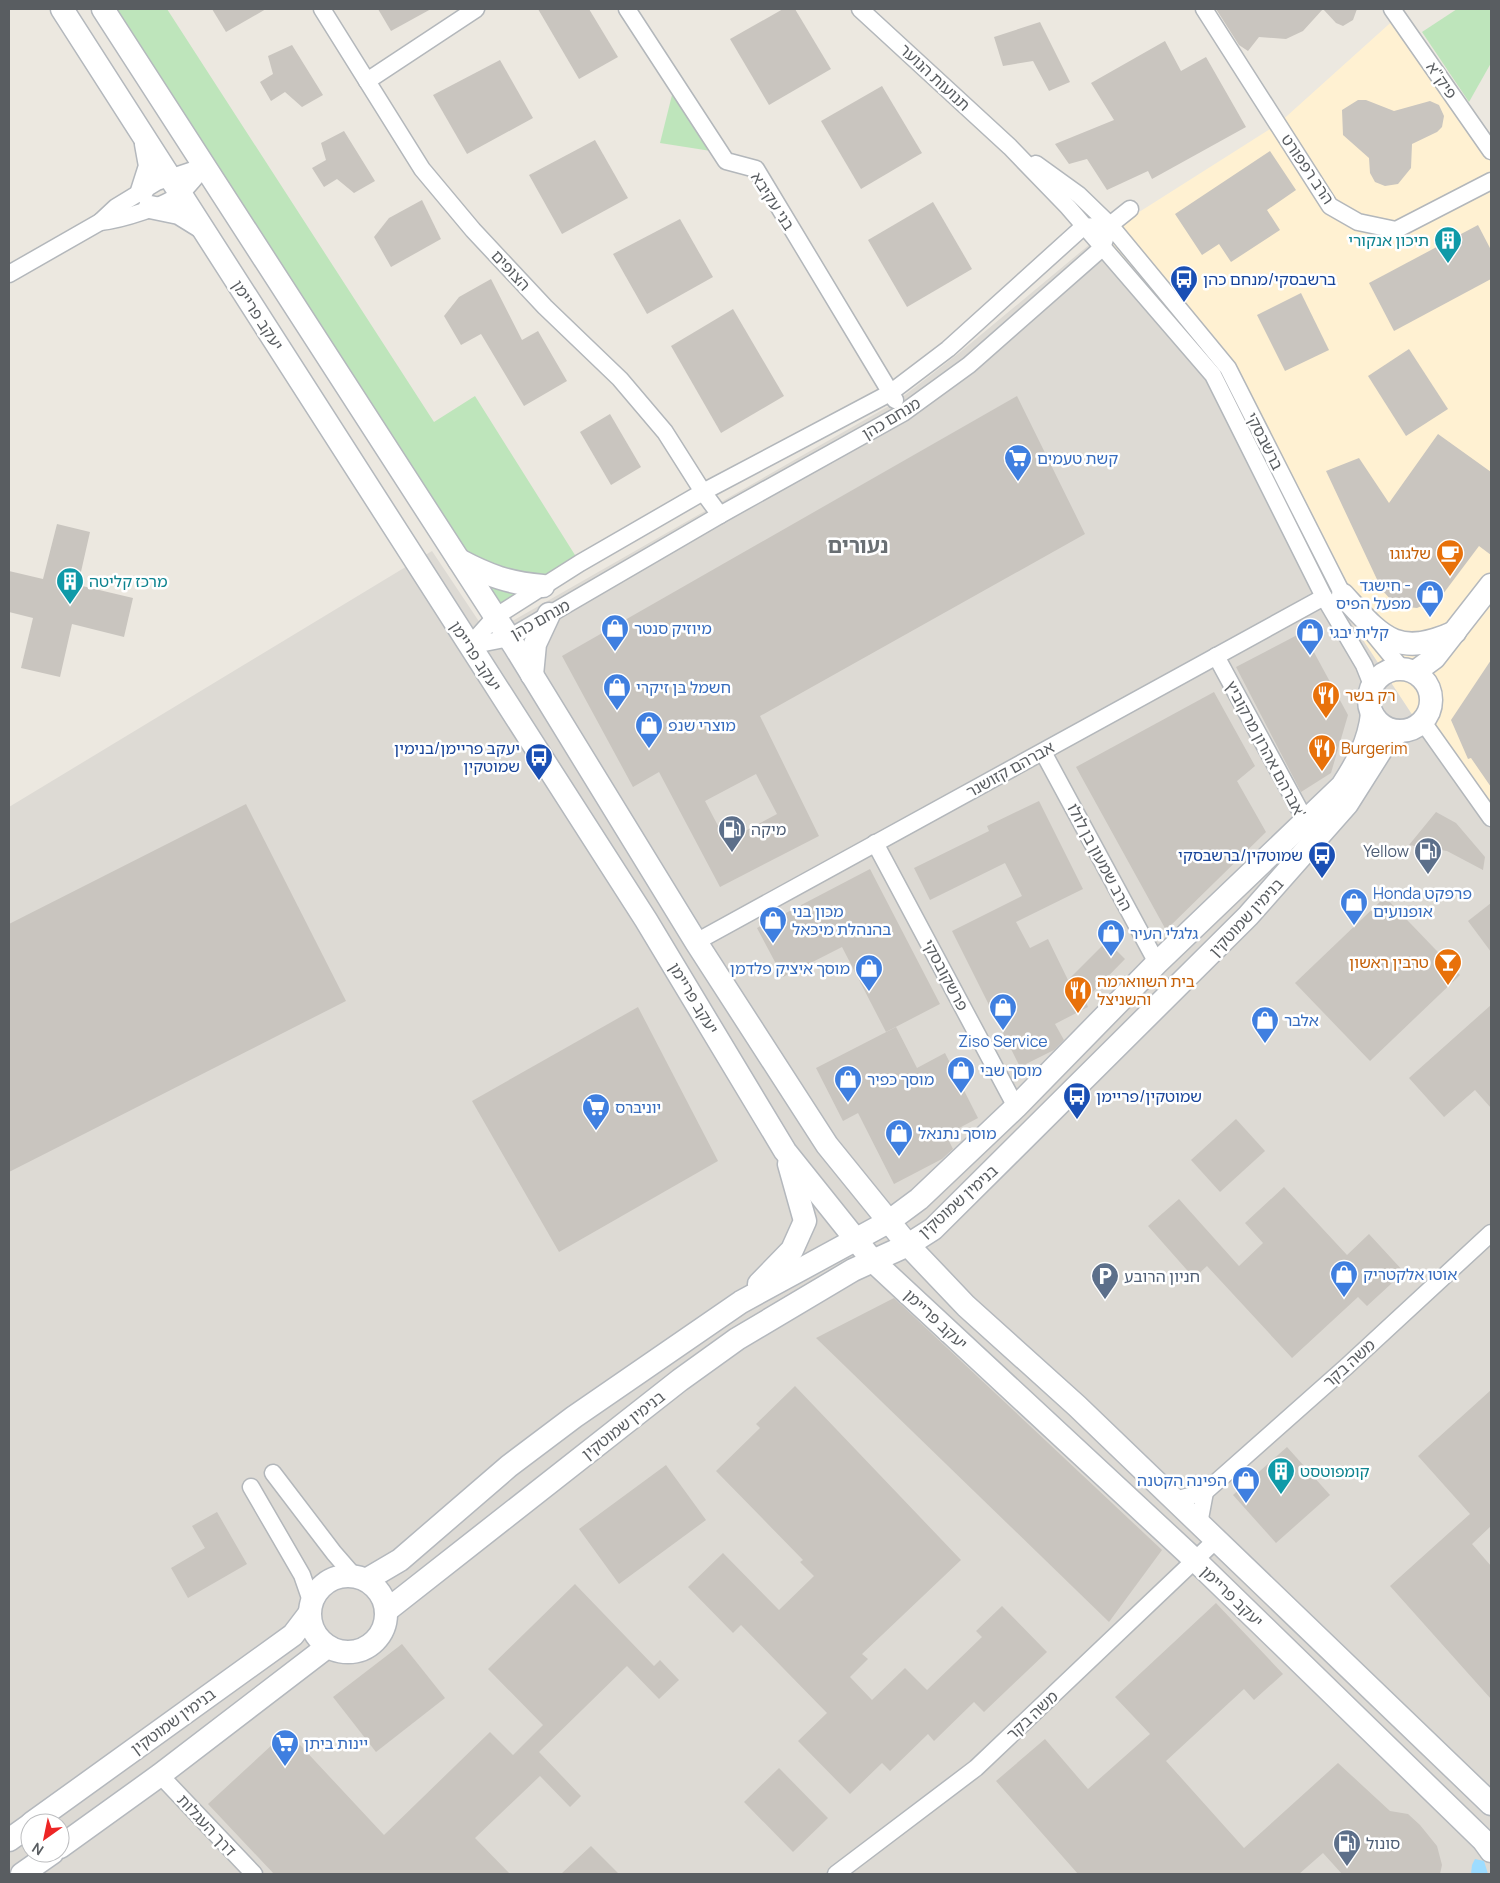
<svg xmlns="http://www.w3.org/2000/svg" width="1500" height="1883" font-family="Manrope,'Noto Sans Hebrew',sans-serif">
	<style>
		.commercial { fill: #fff1d2 }
		.industrial { fill: #dddad4; fill-rule: evenodd }
		.green { fill: #bee5bb }
		.water { fill: #9ddcff }
		.building { fill: #c9c5bf; fill-rule: evenodd }
		.lines { fill: none; stroke-linecap: round; stroke-linejoin: round }
		.street-casing { stroke: #b3b7bb; stroke-width: 19 }
		.secondary-casing { stroke: #b4b8bd; stroke-width: 25 }
		.street { stroke: #fff; stroke-width: 16 }
		.secondary { stroke: #fff; stroke-width: 22 }
		.labels { text-anchor: middle; dominant-baseline: central; stroke-width: 5; stroke-linejoin: round; paint-order: stroke }
		.street-label { font-size: 16px; fill: #595d61; stroke: #fff }
		.culture-label { font-size: 16px; fill: #0d838f; stroke: #fff; text-anchor: start }
		.transit-label { font-size: 16px; fill: #164399; stroke: #fff; text-anchor: start }
		.shop-label { font-size: 16px; fill: #366cbe; stroke: #fff; text-anchor: start }
		.food-label { font-size: 16px; fill: #c56008; stroke: #fff; text-anchor: start }
		.service-label { font-size: 16px; fill: #4e5e75; stroke: #fff; text-anchor: start }
		.district-label { font-size: 21px; font-weight: bold; fill: #696f73; stroke: #fff }
	</style>
	<rect width="100%" height="100%" fill="#ece8e0"/>
	<path class="commercial" d="M1398,16L1491,156V811L1411,713L1332,593L1213,375L1095,240L1278,124Z"/>
	<path class="industrial" d="M1095,240L1213,375L1332,593L1411,713L1491,811V1874H9V807L432,551L488,635L896,402L959,353ZM30,1823H60V1853H30Z"/>
	<g class="green">
		<path d="M103,9H167L434,422L475,396L580,563L495,617Z"/>
		<path d="M1457,9H1491V63L1469,102L1422,32Z"/>
		<path d="M673,91L711,151L660,143Z"/>
	</g>
	<path class="water" d="M1475,1859L1484,1861L1488,1874H1471L1472,1865Z"/>
	<g class="building">
		<path d="M212,9H266L226,32Z"/>
		<path d="M378,9H431L391,31Z"/>
		<path d="M538,9H589L618,57L579,79Z"/>
		<path d="M783,9H795L831,69L769,105L730,39Z"/>
		<path d="M1216,9H1357L1353,20L1343,26L1336,23L1323,9L1303,31L1286,39L1259,37L1248,51L1239,45Z"/>
		<path d="M1040,22L1070,82L1049,91L1033,61L1003,66L994,37Z"/>
		<path d="M1165,41L1181,71L1206,57L1246,127L1152,179L1148,171L1107,190L1087,159L1069,164L1055,144L1114,120L1091,83Z"/>
		<path d="M292,45L323,95L302,107L285,92L271,101L260,82L273,74L268,56Z"/>
		<path d="M500,60L533,118L467,154L433,95Z"/>
		<path d="M882,86L922,153L861,189L821,121Z"/>
		<path d="M1358,100H1366L1394,111L1430,101L1439,105L1444,116L1442,127L1437,132L1412,144L1411,168L1398,184L1385,186L1375,182L1370,173L1369,158L1343,135L1342,110Z"/>
		<path d="M344,131L375,181L354,193L337,179L324,187L312,168L326,160L321,143Z"/>
		<path d="M595,140L628,198L562,234L529,175Z"/>
		<path d="M1270,151L1296,190L1267,210L1280,230L1231,262L1219,244L1202,255L1175,214Z"/>
		<path d="M422,200L441,239L391,267L374,237L389,218Z"/>
		<path d="M933,202L972,269L907,307L868,240Z"/>
		<path d="M680,219L713,277L647,314L613,254Z"/>
		<path d="M1478,225L1491,250V279L1394,331L1369,283Z"/>
		<path d="M491,279L522,340L538,331L567,381L524,406L481,334L461,345L444,316L459,297Z"/>
		<path d="M1301,293L1329,350L1285,371L1257,315Z"/>
		<path d="M733,309L784,396L721,433L671,346Z"/>
		<path d="M1409,349L1448,409L1406,436L1368,376Z"/>
		<path d="M1017,396L1085,534L760,716L819,836L720,887L659,772L633,787L562,656ZM756,774L777,814L726,841L705,801Z"/>
		<path d="M610,414L641,467L611,485L580,432Z"/>
		<path d="M1438,434L1491,472V555L1479,546L1440,598L1417,608L1407,607L1393,602L1382,590L1326,471L1359,458L1389,503Z"/>
		<path d="M57,524L90,532L78,585L133,598L124,637L72,624L60,677L21,668L33,618L9,612V571L43,579Z"/>
		<path d="M1303,632L1348,715L1331,773L1301,792L1236,667Z"/>
		<path d="M1491,660V787L1471,758L1468,759L1451,720Z"/>
		<path d="M1214,692L1255,766L1237,781L1266,832L1166,930L1076,767Z"/>
		<path d="M1039,801L1083,889L1016,922L1030,948L1048,939L1068,980L1107,941L1125,959L1085,1000L1088,1007L1055,1024L1064,1040L1054,1050L1020,1067L952,931L1022,896L1005,863L930,900L914,868L989,831L987,826Z"/>
		<path d="M246,804L346,1001L9,1172V924Z"/>
		<path d="M1436,812L1456,823L1485,857L1483,870L1447,851L1409,845Z"/>
		<path d="M870,869L940,1004L886,1032L842,947L783,977L757,928Z"/>
		<path d="M1385,897L1460,975L1370,1061L1295,983Z"/>
		<path d="M1491,903V952L1468,921Z"/>
		<path d="M1491,1005V1108L1475,1090L1444,1117L1409,1078Z"/>
		<path d="M638,1007L718,1161L559,1252L472,1101Z"/>
		<path d="M896,1027L917,1068L945,1053L978,1118L946,1135L953,1149L942,1159L894,1184L858,1113L843,1121L816,1068Z"/>
		<path d="M1236,1119L1265,1151L1220,1192L1191,1160Z"/>
		<path d="M1284,1187L1347,1255L1369,1234L1404,1272L1367,1306L1358,1297L1292,1358L1207,1266L1194,1278L1148,1226L1179,1199L1239,1266L1263,1243L1245,1223Z"/>
		<path d="M894,1298L1162,1550L1109,1622L816,1338Z"/>
		<path d="M795,1386L961,1560L862,1654L868,1659L850,1677L872,1700L905,1668L927,1690L982,1637L976,1631L1002,1606L1047,1652L984,1712L974,1702L934,1741L928,1734L890,1771L882,1763L850,1794L798,1741L827,1713L741,1625L733,1633L688,1587L723,1553L779,1610L814,1576L800,1562L803,1560L716,1471L760,1428L756,1424Z"/>
		<path d="M1491,1390V1526L1472,1544L1491,1566V1699L1390,1586L1470,1514L1418,1456Z"/>
		<path d="M1287,1447L1330,1495L1276,1543L1233,1495Z"/>
		<path d="M666,1465L706,1520L619,1584L579,1529Z"/>
		<path d="M217,1512L247,1564L188,1598L171,1568L205,1548L192,1526Z"/>
		<path d="M575,1584L654,1666L660,1660L679,1680L659,1699L627,1666L539,1752L581,1796L570,1807L540,1776L475,1838L510,1874H274L208,1804L287,1731L384,1835L490,1732L513,1755L543,1725L488,1669Z"/>
		<path d="M1216,1603L1283,1674L1254,1700L1244,1689L1166,1761L1244,1848L1338,1763L1390,1811L1408,1814L1420,1825L1437,1846L1442,1865L1440,1874H1342L1323,1853L1299,1874H1078L996,1781L1045,1739L1088,1789L1150,1734L1115,1697Z"/>
		<path d="M402,1644L445,1698L376,1752L333,1697Z"/>
		<path d="M779,1768L828,1818L793,1852L744,1802Z"/>
		<path d="M591,1846L619,1874H561Z"/>
	</g>
	<g class="lines">
		<g class="street-casing">
			<g id="street">
				<path d="M322,9L422,169L473,230L545,307L620,379L665,432L703,492L720,515"/>
				<path d="M627,9L726,161L756,169L895,400"/>
				<path d="M860,9L1010,147L1068,207L1213,375L1324,597L1364,665L1372,685"/>
				<path d="M1204,9L1330,206L1358,222L1396,230L1491,181"/>
				<path d="M1392,9L1491,151"/>
				<path d="M367,81L476,9"/>
				<path d="M1036,164L1079,195L1110,225L1228,368L1343,595L1349,603"/>
				<path d="M100,222C121,220 166,206 181,193C190,185 197,175 205,166"/>
				<path d="M9,274L100,222L116,207L157,182L205,166"/>
				<path d="M1370,630L1402,669"/>
				<path d="M469,646L495,617L580,563L703,492L890,393L948,349L1083,227L1110,225L1130,209"/>
				<path d="M469,646L509,638L720,515L903,413L969,365L1102,248L1105,239"/>
				<path d="M1216,656L1310,829"/>
				<path d="M1423,722L1491,818"/>
				<path d="M1043,752L1157,963"/>
				<path d="M875,843L1016,1107"/>
				<path d="M696,942L1324,597"/>
				<path d="M273,1473L334,1553L354,1576"/>
				<path d="M251,1487L302,1575L311,1601"/>
				<path d="M1174,1500L1205,1492L1346,1367L1491,1233"/>
				<path d="M1199,1524L1205,1492"/>
				<path d="M160,1775L254,1874"/>
				<path d="M836,1874L976,1768L1216,1540"/>
			</g>
		</g>
		<g class="secondary-casing">
			<g id="secondary">
				<path d="M62,9L646,920L785,1151L873,1261L1196,1561L1483,1840L1491,1851"/>
				<path d="M103,9L515,647L696,942L827,1145L908,1245L966,1306L1077,1406L1491,1804"/>
				<path d="M142,191L150,166L146,144"/>
				<path d="M150,207L179,213L200,226"/>
				<path d="M459,560C489,576 509,583 543,586"/>
				<path d="M1343,595C1381,636 1396,659 1455,632"/>
				<circle cx="1400" cy="700" r="31"/>
				<path d="M1415,672L1434,658L1491,585"/>
				<path d="M532,675L535,644L549,614"/>
				<path d="M759,1284L792,1250L805,1221L789,1164"/>
				<circle cx="348" cy="1614" r="38"/>
				<path d="M366,1580L400,1560L509,1466L574,1417L741,1302L888,1222L919,1199L1016,1107L1157,963L1342,786C1357,763 1369,742 1372,714"/>
				<path d="M386,1611L680,1380L737,1339L853,1270L908,1245L933,1229L1248,916L1347,804L1383,747L1399,731"/>
				<path d="M32,1823L293,1635L309,1614"/>
				<path d="M9,1840L30,1825"/>
				<path d="M60,1847L160,1775L327,1647"/>
				<path d="M22,1874L52,1853"/>
			</g>
		</g>
		<use href="#street" class="street"/>
		<use href="#secondary" class="secondary"/>
	</g>
	<defs>
		<g id="building-pin" transform="scale(1.4375)"><path d="M0 17L-7.5 6A9.5 9.5 0 1 1 7.5 6Z" fill="#0f9aa8" stroke="#fff"/><path d="M-4-6H4V6H1V3H-1V6H-4ZM-2.5-4.3h1.7v1.8h-1.7ZM.8-4.3h1.7v1.8H.8ZM-2.5-1h1.7V.8h-1.7ZM.8-1h1.7V.8H.8Z" fill="#fff"/></g>
		<g id="bus-pin" transform="scale(1.4375)"><path d="M0 17L-7.5 6A9.5 9.5 0 1 1 7.5 6Z" fill="#1a4fb4" stroke="#fff"/><path d="M-5-6H5V4H4V6H2V4H-2V6H-4V4H-5ZM-3.5-4V0h7V-4ZM-3.5 1.2v1.5H-2V1.2ZM2 1.2v1.5H3.5V1.2Z" fill="#fff"/></g>
		<g id="supermarket-pin" transform="scale(1.4375)"><path d="M0 17L-7.5 6A9.5 9.5 0 1 1 7.5 6Z" fill="#3f7fe0" stroke="#fff"/><path d="M-6-5.5h2.5l.6 2H6L4.5 2H-2.5L-4.4-4H-6ZM-1.5 3.2a1.3 1.3 0 1 0 .1 0ZM3 3.2a1.3 1.3 0 1 0 .1 0Z" fill="#fff"/></g>
		<g id="cafe-pin" transform="scale(1.4375)"><path d="M0 17L-7.5 6A9.5 9.5 0 1 1 7.5 6Z" fill="#e8710a" stroke="#fff"/><path d="M-5.5-4.5H6V0H3Q3 3.5 0 3.5H-2.5Q-5.5 3.5-5.5 0ZM3-3.2v2h1.7v-2ZM-6 4.5H4V6H-6Z" fill="#fff"/></g>
		<g id="shop-pin" transform="scale(1.4375)"><path d="M0 17L-7.5 6A9.5 9.5 0 1 1 7.5 6Z" fill="#3f7fe0" stroke="#fff"/><path d="M-5-2.5h2.3a2.7 3.5 0 0 1 5.4 0H5L5.5 6h-11ZM-1.5-2.5h3a1.5 2.3 0 0 0-3 0Z" fill="#fff"/></g>
		<g id="restaurant-pin" transform="scale(1.4375)"><path d="M0 17L-7.5 6A9.5 9.5 0 1 1 7.5 6Z" fill="#e8710a" stroke="#fff"/><path d="M-5-6h1v4h1v-4h1v4h1v-4h1v5L-1.5 .5V6h-2V.5L-5-1ZM5-6V6H3V1.5H1.5Q1.5-4 5-6Z" fill="#fff"/></g>
		<g id="fuel-pin" transform="scale(1.4375)"><path d="M0 17L-7.5 6A9.5 9.5 0 1 1 7.5 6Z" fill="#5c6f8a" stroke="#fff"/><path d="M-5.5-6h7V0h2V4h1.3V-2.5L3-4.5l.8-.8L6-3V5H2.5V1h-1V6h-7ZM-4.2-4.7v3.2H.2V-4.7Z" fill="#fff"/></g>
		<g id="bar-pin" transform="scale(1.4375)"><path d="M0 17L-7.5 6A9.5 9.5 0 1 1 7.5 6Z" fill="#e8710a" stroke="#fff"/><path d="M-6-5H6L.8 .8V4.5H3.5V6h-7V4.5H-.8V.8Z" fill="#fff"/></g>
		<g id="parking-pin" transform="scale(1.4375)"><path d="M0 17L-7.5 6A9.5 9.5 0 1 1 7.5 6Z" fill="#5c6f8a" stroke="#fff"/><path d="M-3.5-5.5H1a3.5 3.5 0 0 1 0 7H-1V5.5H-3.5ZM-1-3.4V-.6H.8a1.4 1.4 0 0 0 0-2.8Z" fill="#fff"/></g>
	</defs>
	<g fill-rule="evenodd">
		<use href="#building-pin" x="1448" y="240"/>
		<use href="#bus-pin" x="1184" y="279"/>
		<use href="#supermarket-pin" x="1018" y="458"/>
		<use href="#cafe-pin" x="1450" y="553"/>
		<use href="#building-pin" x="70" y="581"/>
		<use href="#shop-pin" x="1430" y="594"/>
		<use href="#shop-pin" x="615" y="628"/>
		<use href="#shop-pin" x="1310" y="632"/>
		<use href="#shop-pin" x="617" y="687"/>
		<use href="#restaurant-pin" x="1326" y="695"/>
		<use href="#shop-pin" x="649" y="725"/>
		<use href="#restaurant-pin" x="1322" y="748"/>
		<use href="#bus-pin" x="539" y="757"/>
		<use href="#fuel-pin" x="732" y="829"/>
		<use href="#fuel-pin" x="1428" y="851"/>
		<use href="#bus-pin" x="1322" y="855"/>
		<use href="#shop-pin" x="1354" y="902"/>
		<use href="#shop-pin" x="773" y="920"/>
		<use href="#shop-pin" x="1111" y="933"/>
		<use href="#bar-pin" x="1448" y="962"/>
		<use href="#shop-pin" x="869" y="968"/>
		<use href="#restaurant-pin" x="1078" y="990"/>
		<use href="#shop-pin" x="1003" y="1007"/>
		<use href="#shop-pin" x="1265" y="1020"/>
		<use href="#shop-pin" x="961" y="1070"/>
		<use href="#shop-pin" x="848" y="1079"/>
		<use href="#bus-pin" x="1077" y="1096"/>
		<use href="#supermarket-pin" x="596" y="1107"/>
		<use href="#shop-pin" x="899" y="1133"/>
		<use href="#shop-pin" x="1344" y="1274"/>
		<use href="#parking-pin" x="1105" y="1276"/>
		<use href="#building-pin" x="1281" y="1471"/>
		<use href="#shop-pin" x="1246" y="1480"/>
		<use href="#supermarket-pin" x="285" y="1743"/>
		<use href="#fuel-pin" x="1347" y="1843"/>
	</g>
	<g class="labels">
		<g class="street-label">
			<text transform="translate(935 77) rotate(43)">תנועות הנוער</text>
			<text transform="translate(1442 80) rotate(55)">פיק"א</text>
			<text transform="translate(1308 169) rotate(56)">הרב רפפורט</text>
			<text transform="translate(773 201) rotate(57)">בני עקיבא</text>
			<text transform="translate(511 270) rotate(47)">הצופים</text>
			<text transform="translate(258 315) rotate(57)">יעקב פריימן</text>
			<text transform="translate(891 418) rotate(-31)">מנחם כהן</text>
			<text transform="translate(1265 441) rotate(63)">ברשבסקי</text>
			<text transform="translate(540 619) rotate(-29)">מנחם כהן</text>
			<text transform="translate(476 656) rotate(57)">יעקב פריימן</text>
			<text transform="translate(1266 749) rotate(62)">אברהם אהרון מרקוביץ'</text>
			<text transform="translate(1010 769) rotate(-29)">אברהם קזושנר</text>
			<text transform="translate(1100 857) rotate(62)">הרב שמעון בן לולו</text>
			<text transform="translate(1246 917) rotate(-47)">בנימין שמוטקין</text>
			<text transform="translate(946 975) rotate(62)">פרשקובסקי</text>
			<text transform="translate(694 998) rotate(59)">יעקב פריימן</text>
			<text transform="translate(958 1201) rotate(-42)">בנימין שמוטקין</text>
			<text transform="translate(936 1319) rotate(43)">יעקב פריימן</text>
			<text transform="translate(1349 1363) rotate(-42)">משה בקר</text>
			<text transform="translate(623 1425) rotate(-38)">בנימין שמוטקין</text>
			<text transform="translate(1232 1596) rotate(44)">יעקב פריימן</text>
			<text transform="translate(1032 1715) rotate(-43)">משה בקר</text>
			<text transform="translate(173 1721) rotate(-36)">בנימין שמוטקין</text>
			<text transform="translate(207 1825) rotate(47)">דרך העגלות</text>
		</g>
		<g class="culture-label">
			<text x="1429" y="240" text-anchor="end">תיכון אנקורי</text>
			<text x="89" y="581">מרכז קליטה</text>
			<text x="1300" y="1471">קומפוטסט</text>
		</g>
		<g class="transit-label">
			<text x="1203" y="279">ברשבסקי/מנחם כהן</text>
			<text x="520" y="748" text-anchor="end">יעקב פריימן/בנימין<tspan x="520" dy="18">שמוטקין</tspan></text>
			<text x="1303" y="855" text-anchor="end">שמוטקין/ברשבסקי</text>
			<text x="1096" y="1096">שמוטקין/פריימן</text>
		</g>
		<g class="shop-label">
			<text x="1037" y="458">קשת טעמים</text>
			<text x="1411" y="585" text-anchor="end">חישגד -<tspan x="1411" dy="18">מפעל הפיס</tspan></text>
			<text x="634" y="628">מיוזיק סנטר</text>
			<text x="1329" y="632">קלית יבגי</text>
			<text x="636" y="687">חשמל בן זיקרי</text>
			<text x="668" y="725">מוצרי שנפ</text>
			<text x="1373" y="893">Honda פרפקט<tspan x="1373" dy="18">אופנועים</tspan></text>
			<text x="792" y="911">מכון בני<tspan x="792" dy="18">בהנהלת מיכאל</tspan></text>
			<text x="1130" y="933">גלגלי העיר</text>
			<text x="850" y="968" text-anchor="end">מוסך איציק פלדמן</text>
			<text x="1284" y="1020">אלבר</text>
			<text x="1003" y="1041" text-anchor="middle">Ziso Service</text>
			<text x="980" y="1070">מוסך שבי</text>
			<text x="867" y="1079">מוסך כפיר</text>
			<text x="615" y="1107">יוניברס</text>
			<text x="918" y="1133">מוסך נתנאל</text>
			<text x="1363" y="1274">אוטו אלקטריק</text>
			<text x="1227" y="1480" text-anchor="end">הפינה הקטנה</text>
			<text x="304" y="1743">יינות ביתן</text>
		</g>
		<g class="food-label">
			<text x="1431" y="553" text-anchor="end">שלגוגו</text>
			<text x="1345" y="695">רק בשר</text>
			<text x="1341" y="748">Burgerim</text>
			<text x="1429" y="962" text-anchor="end">טרבין ראשון</text>
			<text x="1097" y="981">בית השווארמה<tspan x="1097" dy="18">והשניצל</tspan></text>
		</g>
		<g class="service-label">
			<text x="751" y="829">מיקה</text>
			<text x="1409" y="851" text-anchor="end">Yellow</text>
			<text x="1124" y="1276">חניון הרובע</text>
			<text x="1366" y="1843">סונול</text>
		</g>
		<g class="district-label">
			<text x="858" y="545">נעורים</text>
		</g>
	</g>
	<rect width="1500" height="1883" fill="none" stroke="#595d61" stroke-width="20"/>
	<g transform="translate(45 1838) rotate(213)"><circle r="24" fill="#ffffff" stroke="#bdbec0"/>
	<path d="M0-4L9 19L0 12L-9 19Z" fill="#ed2525"/>
	<text y="-8" font-size="14" font-weight="bold" text-anchor="middle" fill="#595d61">N</text>
	</g>
</svg>
